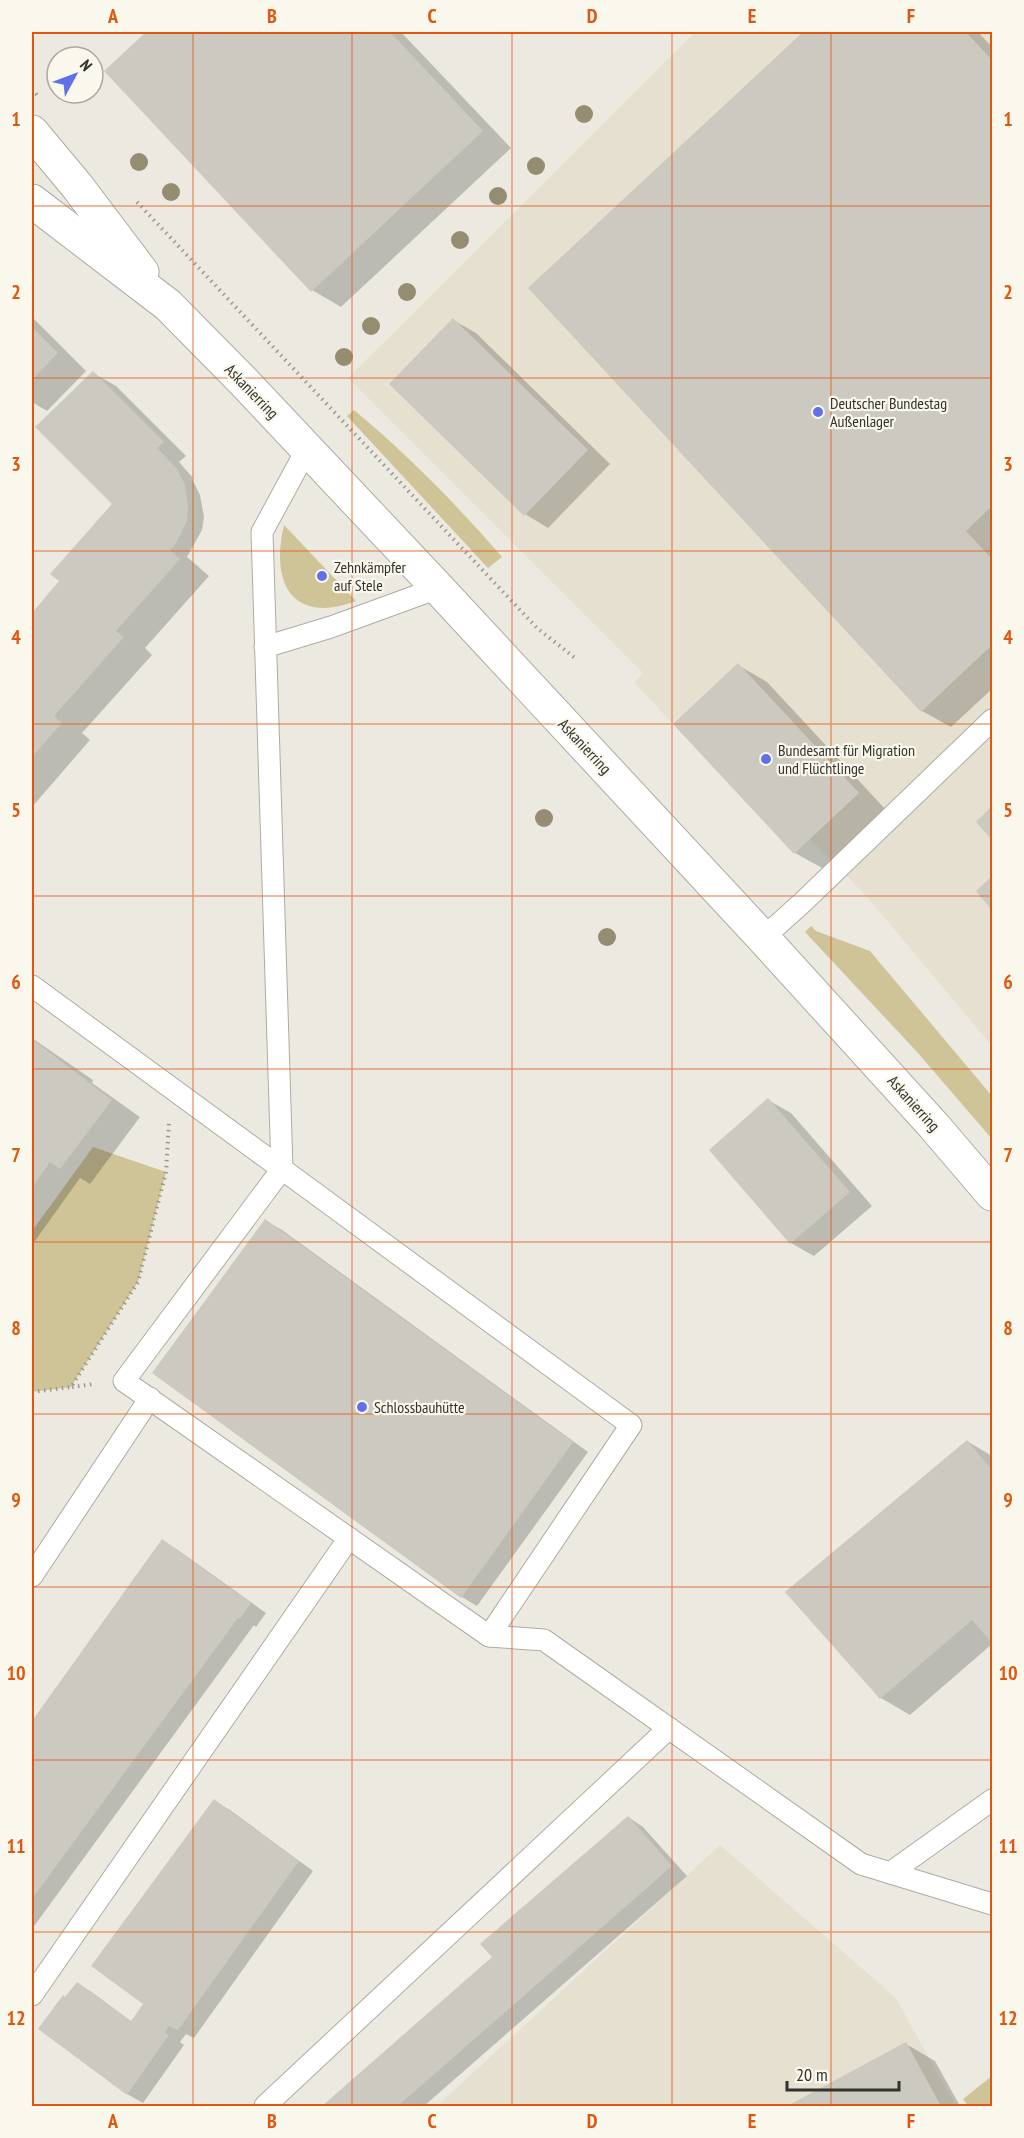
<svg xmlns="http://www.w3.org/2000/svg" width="1024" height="2138" font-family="'PT Sans Narrow',sans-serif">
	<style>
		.built { fill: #e5e0cf }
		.green { fill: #cfc398 }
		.shadow { fill: #0003 }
		.building { fill: #ccc9c0 }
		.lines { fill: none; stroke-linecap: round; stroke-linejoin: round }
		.lane-casing { stroke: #aeaca2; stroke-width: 23 }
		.street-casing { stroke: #aeaca2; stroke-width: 35 }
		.path { stroke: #9a9891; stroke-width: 4; stroke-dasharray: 1.5 4.5; stroke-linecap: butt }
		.lane { stroke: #fff; stroke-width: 21 }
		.street { stroke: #fff; stroke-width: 33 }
		.tree { fill: #958d71 }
		.grid { fill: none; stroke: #df570e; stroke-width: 1.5; stroke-opacity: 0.55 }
		.poi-dot { fill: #6170e8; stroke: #faf7ed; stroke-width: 2 }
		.labels { text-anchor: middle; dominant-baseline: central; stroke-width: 4.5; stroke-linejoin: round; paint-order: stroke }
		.street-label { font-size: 16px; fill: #33322e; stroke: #faf7ed }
		.poi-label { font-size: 16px; fill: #33322e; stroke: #faf7ed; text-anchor: start }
		.neatline { fill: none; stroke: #df570e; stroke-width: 2 }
		.grid-label { font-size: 20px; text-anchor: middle; font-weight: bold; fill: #df570e }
	</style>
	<rect width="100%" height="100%" fill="#eceae0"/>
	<g class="built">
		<path d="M695,32H992V1046L868,898L810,839L794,854L634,682L643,673L348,378Z"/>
		<path d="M720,1845L895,1997L956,2106H437Z"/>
	</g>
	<g class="green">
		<path d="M354,410C407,454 457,505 502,557L488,568L347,416Z"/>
		<path d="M284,525L356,601C292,625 270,583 284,525Z"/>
		<path d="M811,926L816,931L870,951L992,1096V1139L918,1053L805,932Z"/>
		<path d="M93,1147L166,1172L138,1282L71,1387L32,1392V1231Z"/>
		<path d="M992,2076V2106H968L963,2099Z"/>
	</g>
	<g class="shadow">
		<path d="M148,32H401L511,148L341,307L312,290L106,71Z"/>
		<path d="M805,32H978L992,47V689L951,727L922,711L530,288Z"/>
		<path d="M32,317L86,371L47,411L32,402Z"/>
		<path d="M453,320L476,333L610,464L548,528L525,514Z"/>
		<path d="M93,373L116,386L186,456L179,462L193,478L192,479L200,495L204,517L202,530L187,557L209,576L145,648L152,655L82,733L90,740L32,807V615L61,581L112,506Z"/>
		<path d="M738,665L767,682L887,811L824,869L795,853Z"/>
		<path d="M32,1038L93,1080L92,1083L140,1117L90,1184L80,1178L32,1245Z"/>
		<path d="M768,1100L791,1113L872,1206L814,1256L791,1243Z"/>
		<path d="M266,1221L282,1230L588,1452L477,1606L462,1597Z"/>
		<path d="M967,1441L992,1456V1644L910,1715L881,1698L788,1593Z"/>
		<path d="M162,1541L178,1550L266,1613L256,1627L254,1625L32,1929L34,1931L32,1934V1723Z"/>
		<path d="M214,1801L230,1810L313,1871L194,2038L186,2034L180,2042L184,2045L143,2103L127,2094L66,1999L77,1983L93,1993L132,2022L145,2004Z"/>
		<path d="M628,1817L643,1827L687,1876L424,2106H324L494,1957Z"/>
		<path d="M906,2044L935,2061L960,2106H794L793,2105Z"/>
	</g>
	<g class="building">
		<path d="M146,32H390L483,131L311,292L104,71Z"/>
		<path d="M803,32H966L992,60V506L966,531L992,559V645L921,712L528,288Z"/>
		<path d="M453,318L588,450L524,516L389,384Z"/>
		<path d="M32,327L58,353L32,380Z"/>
		<path d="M93,371L164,442L157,448L177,469L185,485L188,507L187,521L175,545L170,550L180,559L116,631L124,637L54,716L62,723L32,757V613L59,581L50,574L112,504L35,427Z"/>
		<path d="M738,663L859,793L794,854L673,724Z"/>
		<path d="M992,806V840L976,822Z"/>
		<path d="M992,876V907L991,909L976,891Z"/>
		<path d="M32,1039L112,1100L60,1169L50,1162L32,1188Z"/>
		<path d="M768,1098L850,1192L790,1244L709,1150Z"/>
		<path d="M265,1219L573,1442L461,1598L152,1373Z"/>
		<path d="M967,1440L992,1470V1643L972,1620L880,1699L785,1592Z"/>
		<path d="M162,1539L251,1603L240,1619L238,1618L32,1899V1721Z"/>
		<path d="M214,1799L299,1861L178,2030L169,2026L165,2032L169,2035L127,2095L38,2029L63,1995L65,1997L77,1982L131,2021L143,2004L91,1966Z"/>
		<path d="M628,1816L672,1866L398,2106H322L492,1957L480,1944Z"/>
		<path d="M906,2042L941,2106H793L791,2104Z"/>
	</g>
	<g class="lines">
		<g class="lane-casing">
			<g id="lane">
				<path d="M265,647L331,627L438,588"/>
				<path d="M763,938L803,902L992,720"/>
				<path d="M32,986L282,1169L124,1381L489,1636L631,1425L282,1169L262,532L307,449"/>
				<path d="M32,1576L150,1398"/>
				<path d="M489,1636L544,1640L861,1864L992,1904"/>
				<path d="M890,1873L992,1800"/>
				<path d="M32,1995L349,1538"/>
				<path d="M265,2106L669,1728"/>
			</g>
		</g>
		<g class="street-casing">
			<g id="street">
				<path d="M32,132L77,186L142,272"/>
				<path d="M32,201L168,305L243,381L438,588L763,938L934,1126L992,1194"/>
			</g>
		</g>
		<g class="path">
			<path d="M32,89L38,96"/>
			<path d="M137,202L537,628L575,658"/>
			<path d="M72,1387L94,1384"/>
			<path d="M32,1392L71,1387L138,1282L166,1172L169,1122"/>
		</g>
		<use href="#lane" class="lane"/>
		<use href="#street" class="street"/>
	</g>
	<g class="tree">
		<circle cx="584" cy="114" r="9"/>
		<circle cx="139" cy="162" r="9"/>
		<circle cx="536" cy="166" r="9"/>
		<circle cx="171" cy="192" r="9"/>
		<circle cx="498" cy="196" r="9"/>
		<circle cx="460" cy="240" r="9"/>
		<circle cx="407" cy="292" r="9"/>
		<circle cx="371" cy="326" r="9"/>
		<circle cx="344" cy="357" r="9"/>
		<circle cx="544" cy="818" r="9"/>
		<circle cx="607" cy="937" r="9"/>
	</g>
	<path class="grid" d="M193,32V2106M352,32V2106M512,32V2106M672,32V2106M831,32V2106M32,206H992M32,378H992M32,551H992M32,724H992M32,896H992M32,1069H992M32,1242H992M32,1414H992M32,1587H992M32,1760H992M32,1932H992"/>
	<g class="poi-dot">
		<circle cx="818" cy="412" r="6"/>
		<circle cx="322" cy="576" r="6"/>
		<circle cx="766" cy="759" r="6"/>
		<circle cx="362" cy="1407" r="6"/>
	</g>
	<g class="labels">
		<g class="street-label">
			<text transform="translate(252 391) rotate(46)">Askanierring</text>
			<text transform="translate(585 746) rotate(47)">Askanierring</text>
			<text transform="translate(914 1103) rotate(48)">Askanierring</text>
		</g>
		<g class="poi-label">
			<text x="830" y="403">Deutscher Bundestag<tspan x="830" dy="18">Außenlager</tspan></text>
			<text x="334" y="567">Zehnkämpfer<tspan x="334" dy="18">auf Stele</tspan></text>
			<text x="778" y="750">Bundesamt für Migration<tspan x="778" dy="18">und Flüchtlinge</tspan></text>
			<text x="374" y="1407">Schlossbauhütte</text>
		</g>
	</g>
	<rect width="1024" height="2138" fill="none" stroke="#faf7ed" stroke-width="66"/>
	<g transform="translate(75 75) rotate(49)"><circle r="28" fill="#faf7ed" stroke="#aaa8a1" stroke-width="1.5"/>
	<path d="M0-4.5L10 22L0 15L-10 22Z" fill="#6170e8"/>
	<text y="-9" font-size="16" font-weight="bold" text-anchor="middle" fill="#33322e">N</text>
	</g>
	<path d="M787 2081v9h112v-9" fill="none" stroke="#33322e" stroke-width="3"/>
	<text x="796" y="2081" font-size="18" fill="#33322e" stroke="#faf7ed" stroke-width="4.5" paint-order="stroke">20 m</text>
	<rect x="33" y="33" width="958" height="2072" class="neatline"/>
	<g class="grid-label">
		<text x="113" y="23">A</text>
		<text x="272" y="23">B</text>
		<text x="432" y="23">C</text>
		<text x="592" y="23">D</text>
		<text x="752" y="23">E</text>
		<text x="911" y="23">F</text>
		<text x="16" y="126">1</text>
		<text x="1008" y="126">1</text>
		<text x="16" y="299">2</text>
		<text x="1008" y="299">2</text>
		<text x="16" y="471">3</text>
		<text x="1008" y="471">3</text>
		<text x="16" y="644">4</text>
		<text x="1008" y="644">4</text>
		<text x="16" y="817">5</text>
		<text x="1008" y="817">5</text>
		<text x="16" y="989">6</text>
		<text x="1008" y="989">6</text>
		<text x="16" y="1162">7</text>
		<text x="1008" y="1162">7</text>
		<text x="16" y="1335">8</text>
		<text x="1008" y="1335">8</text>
		<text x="16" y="1507">9</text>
		<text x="1008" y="1507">9</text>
		<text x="16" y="1680">10</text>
		<text x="1008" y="1680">10</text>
		<text x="16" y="1853">11</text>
		<text x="1008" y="1853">11</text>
		<text x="16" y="2025">12</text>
		<text x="1008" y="2025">12</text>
		<text x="113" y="2128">A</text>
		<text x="272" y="2128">B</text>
		<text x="432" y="2128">C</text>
		<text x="592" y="2128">D</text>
		<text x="752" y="2128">E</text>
		<text x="911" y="2128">F</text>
	</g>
</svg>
